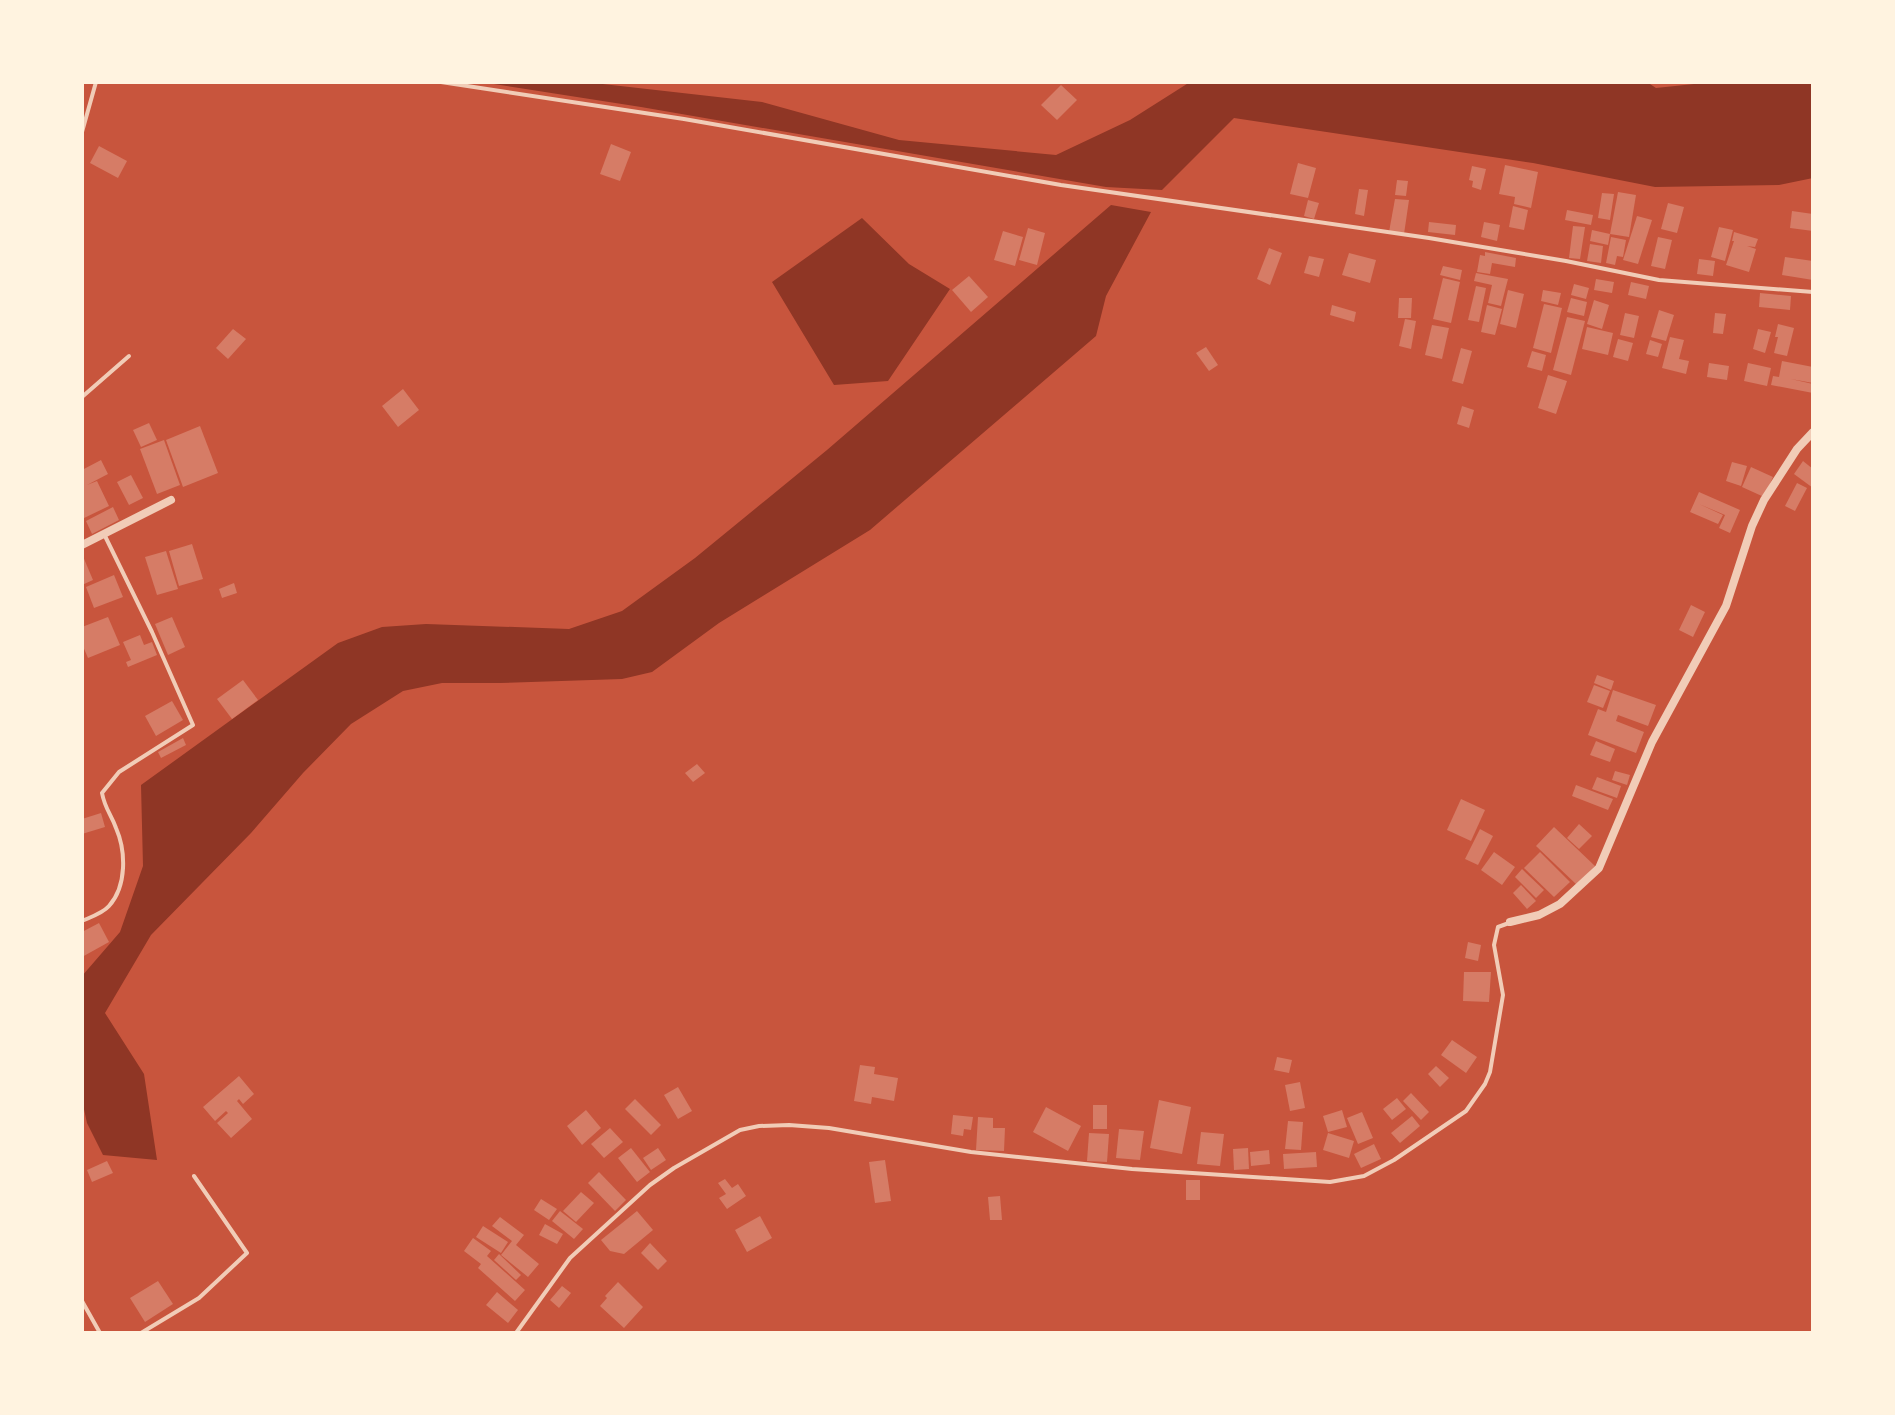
<svg xmlns="http://www.w3.org/2000/svg" width="1895" height="1415" font-family="'Alegreya Sans',sans-serif">
	<style>
		.water { fill: #8f3625 }
		.building { fill: #d67c66 }
		.lines { fill: none; stroke-linecap: round; stroke-linejoin: round }
		.service { stroke: #f1ccb7; stroke-width: 4 }
		.minor { stroke: #f1ccb7; stroke-width: 8 }
	</style>
	<rect width="100%" height="100%" fill="#c8553d"/>
	<g class="water">
		<path d="M481,82H585L762,102L899,140L1056,155L1130,120L1190,82H1647L1656,88L1713,82H1813V178L1779,185L1655,187L1533,163L1234,118L1162,190L1106,187L641,107Z"/>
		<path d="M1111,205L1151,212L1106,296L1096,336L870,530L719,623L652,672L622,679L500,683H442L403,691L351,724L303,773L251,833L151,935L105,1013L144,1074L157,1160L103,1155L87,1123L82,1100V976L120,932L143,866L141,785L338,643L382,627L426,624L569,629L622,611L695,558L827,450Z"/>
		<path d="M862,218L909,264L950,289L888,381L834,385L772,282Z"/>
	</g>
	<g class="building">
		<path d="M1061,85L1077,100L1057,120L1041,105Z"/>
		<path d="M611,144L631,152L620,181L600,174Z"/>
		<path d="M99,146L127,161L118,178L90,163Z"/>
		<path d="M1298,163L1316,168L1308,198L1290,194Z"/>
		<path d="M1505,165L1538,172L1531,208L1514,204L1515,197L1499,194Z"/>
		<path d="M1472,166L1486,169L1481,190L1472,187L1473,181L1469,180Z"/>
		<path d="M1397,180L1408,181L1406,196L1395,195Z"/>
		<path d="M1359,189L1368,190L1364,216L1355,214Z"/>
		<path d="M1618,192L1636,195L1629,237L1610,234Z"/>
		<path d="M1602,193L1614,194L1610,220L1598,218Z"/>
		<path d="M1395,199L1409,200L1404,234L1389,232Z"/>
		<path d="M1308,200L1319,203L1314,219L1304,216Z"/>
		<path d="M1668,203L1684,207L1677,233L1661,229Z"/>
		<path d="M1513,206L1528,210L1524,230L1509,227Z"/>
		<path d="M1567,210L1593,215L1591,225L1565,220Z"/>
		<path d="M1792,211L1813,214V231L1790,228Z"/>
		<path d="M1637,216L1652,220L1638,264L1623,260Z"/>
		<path d="M1429,222L1456,225L1455,235L1428,232Z"/>
		<path d="M1484,222L1500,225L1497,241L1481,237Z"/>
		<path d="M1573,226L1585,227L1580,259L1569,258Z"/>
		<path d="M1719,227L1733,230L1725,261L1711,257Z"/>
		<path d="M1028,228L1045,233L1037,265L1019,260Z"/>
		<path d="M1592,230L1610,234L1608,245L1590,241Z"/>
		<path d="M1003,231L1023,237L1015,266L994,260Z"/>
		<path d="M1734,232L1758,239L1755,247L1747,246L1756,249L1749,272L1726,265L1734,241H1732Z"/>
		<path d="M1611,237L1626,240L1623,257L1617,256L1615,265L1606,263Z"/>
		<path d="M1658,237L1672,240L1665,269L1651,266Z"/>
		<path d="M1590,244L1603,246L1601,263L1587,261Z"/>
		<path d="M1269,248L1282,253L1270,285L1257,279Z"/>
		<path d="M1485,252L1516,258L1515,267L1492,263L1490,274L1477,272L1480,255L1485,256Z"/>
		<path d="M1349,253L1376,260L1370,283L1342,275Z"/>
		<path d="M1309,256L1324,259L1319,277L1304,273Z"/>
		<path d="M1785,257L1813,261V280L1782,275Z"/>
		<path d="M1699,259L1715,261L1713,276L1697,274Z"/>
		<path d="M1443,266L1462,270L1460,280L1440,275Z"/>
		<path d="M1476,273L1508,279L1501,306L1488,303L1492,285L1474,281Z"/>
		<path d="M969,276L988,297L971,312L952,290Z"/>
		<path d="M1443,278L1460,282L1451,323L1433,319Z"/>
		<path d="M1596,279L1614,282L1612,293L1594,290Z"/>
		<path d="M1631,282L1649,286L1646,299L1628,295Z"/>
		<path d="M1574,284L1589,288L1586,299L1571,295Z"/>
		<path d="M1476,286L1486,288L1479,322L1468,320Z"/>
		<path d="M1508,290L1524,294L1516,328L1500,324Z"/>
		<path d="M1543,290L1561,293L1558,305L1541,301Z"/>
		<path d="M1760,293L1791,296L1790,310L1759,307Z"/>
		<path d="M1399,298H1412L1411,318H1398Z"/>
		<path d="M1571,298L1587,302L1584,316L1567,312Z"/>
		<path d="M1594,300L1609,305L1602,329L1587,324Z"/>
		<path d="M1544,304L1562,308L1551,353L1533,348Z"/>
		<path d="M1332,305L1356,312L1354,322L1330,315Z"/>
		<path d="M1487,305L1502,309L1495,335L1481,332Z"/>
		<path d="M1659,310L1674,315L1666,341L1651,337Z"/>
		<path d="M1625,313L1639,316L1634,338L1620,335Z"/>
		<path d="M1715,313L1726,314L1723,334L1713,333Z"/>
		<path d="M1567,317L1585,321L1571,375L1553,370Z"/>
		<path d="M1405,319L1416,321L1411,349L1399,346Z"/>
		<path d="M1778,324L1794,328L1787,356L1774,353L1778,337H1775Z"/>
		<path d="M1432,325L1449,328L1442,359L1425,355Z"/>
		<path d="M1587,327L1613,333L1608,355L1582,349Z"/>
		<path d="M233,329L246,339L228,359L216,348Z"/>
		<path d="M1758,329L1771,332L1765,353L1753,349Z"/>
		<path d="M1670,337L1684,340L1679,359L1689,361L1686,374L1662,368Z"/>
		<path d="M1618,339L1633,343L1628,361L1613,357Z"/>
		<path d="M1650,340L1662,344L1658,357L1646,354Z"/>
		<path d="M1206,347L1218,365L1209,371L1196,353Z"/>
		<path d="M1461,348L1472,351L1463,384L1452,381Z"/>
		<path d="M1532,351L1546,355L1542,371L1527,367Z"/>
		<path d="M1782,361L1813,367V383L1791,379L1813,384V393L1771,385L1773,376L1779,377Z"/>
		<path d="M1709,363L1729,366L1727,380L1707,377Z"/>
		<path d="M1748,363L1771,368L1767,386L1744,381Z"/>
		<path d="M1548,375L1567,381L1556,414L1538,408Z"/>
		<path d="M403,389L419,410L398,427L382,406Z"/>
		<path d="M1462,406L1474,410L1469,428L1457,424Z"/>
		<path d="M149,423L157,440L141,447L133,430Z"/>
		<path d="M200,426L218,473L183,487L166,440Z"/>
		<path d="M164,440L180,485L157,494L140,449Z"/>
		<path d="M101,460L108,474L87,485L97,481L109,506L82,519V470Z"/>
		<path d="M1803,461L1813,469V488L1794,474Z"/>
		<path d="M1732,462L1747,466L1741,486L1726,481Z"/>
		<path d="M1751,467L1773,477L1764,497L1742,487Z"/>
		<path d="M131,475L143,498L129,505L117,482Z"/>
		<path d="M1797,483L1807,488L1795,511L1785,506Z"/>
		<path d="M1699,492L1740,510L1730,533L1719,528L1725,515L1699,504L1723,515L1718,524L1690,512Z"/>
		<path d="M113,507L119,520L92,534L86,521Z"/>
		<path d="M192,544L203,579L179,586L169,551Z"/>
		<path d="M166,551L178,589L157,595L145,557Z"/>
		<path d="M82,554L93,580L82,585Z"/>
		<path d="M114,575L123,597L94,608L86,587Z"/>
		<path d="M234,583L237,593L222,598L219,589Z"/>
		<path d="M1691,605L1705,612L1693,637L1679,630Z"/>
		<path d="M108,617L120,645L88,658L82,644V627Z"/>
		<path d="M172,617L185,647L168,655L155,624Z"/>
		<path d="M140,635L144,645L152,642L157,655L128,667L126,662L131,660L123,642Z"/>
		<path d="M1597,675L1614,681L1611,690L1594,683Z"/>
		<path d="M243,680L258,700L232,719L217,699Z"/>
		<path d="M1594,685L1610,691L1603,708L1587,702Z"/>
		<path d="M1613,690L1656,705L1648,726L1618,715L1616,721L1644,732L1636,753L1588,735L1598,709L1606,712Z"/>
		<path d="M172,701L183,720L156,736L145,716Z"/>
		<path d="M183,738L186,745L161,758L158,752Z"/>
		<path d="M1596,741L1615,749L1610,762L1590,755Z"/>
		<path d="M697,764L705,773L693,782L685,773Z"/>
		<path d="M1615,771L1630,775L1627,785L1612,780Z"/>
		<path d="M1597,777L1621,786L1617,798L1592,789Z"/>
		<path d="M1576,785L1613,799L1608,810L1572,796Z"/>
		<path d="M1461,799L1485,810L1471,841L1447,830Z"/>
		<path d="M101,813L105,827L82,834V819Z"/>
		<path d="M1579,824L1592,836L1579,849L1567,838Z"/>
		<path d="M1554,827L1595,866L1577,885L1536,846Z"/>
		<path d="M1480,829L1493,836L1478,865L1465,859Z"/>
		<path d="M1494,852L1515,867L1502,885L1481,870Z"/>
		<path d="M1540,852L1570,882L1554,897L1524,868Z"/>
		<path d="M1522,869L1544,890L1536,898L1515,877Z"/>
		<path d="M1521,885L1536,901L1527,909L1513,893Z"/>
		<path d="M99,923L109,942L82,957V932Z"/>
		<path d="M1468,942L1481,945L1478,961L1465,958Z"/>
		<path d="M1464,972H1491L1489,1002L1463,1001Z"/>
		<path d="M1452,1040L1477,1057L1466,1073L1441,1055Z"/>
		<path d="M1277,1057L1292,1060L1289,1073L1274,1070Z"/>
		<path d="M860,1065L875,1067L874,1074L898,1078L894,1101L872,1097L871,1104L854,1101Z"/>
		<path d="M1436,1066L1449,1078L1440,1087L1428,1074Z"/>
		<path d="M239,1076L254,1094L243,1104L239,1099L237,1101L252,1119L231,1138L217,1123L228,1113L226,1111L215,1121L203,1107Z"/>
		<path d="M1300,1082L1305,1108L1290,1111L1285,1085Z"/>
		<path d="M678,1087L692,1111L678,1119L664,1095Z"/>
		<path d="M1411,1093L1429,1112L1421,1120L1403,1101Z"/>
		<path d="M1397,1098L1406,1109L1392,1120L1383,1109Z"/>
		<path d="M635,1099L661,1125L651,1135L625,1109Z"/>
		<path d="M1159,1100L1191,1107L1182,1154L1150,1148Z"/>
		<rect x="1093" y="1105" width="14" height="24"/>
		<path d="M1046,1107L1081,1126L1068,1151L1033,1132Z"/>
		<path d="M586,1110L601,1128L582,1145L567,1126Z"/>
		<path d="M1342,1110L1347,1127L1328,1132L1323,1116Z"/>
		<path d="M1362,1112L1373,1138L1358,1144L1347,1118Z"/>
		<path d="M953,1115L973,1117L971,1130L964,1129L963,1136L951,1134Z"/>
		<path d="M1412,1116L1420,1126L1400,1143L1391,1133Z"/>
		<path d="M978,1117L993,1118V1128H1005L1004,1151L976,1150Z"/>
		<path d="M1288,1121L1303,1122L1301,1150L1285,1149Z"/>
		<path d="M610,1128L623,1142L604,1158L591,1144Z"/>
		<path d="M1119,1129L1144,1131L1140,1160L1116,1158Z"/>
		<path d="M1201,1132L1224,1134L1220,1166L1197,1164Z"/>
		<path d="M1089,1133L1109,1134L1107,1162L1087,1161Z"/>
		<path d="M1328,1133L1354,1141L1349,1158L1323,1150Z"/>
		<path d="M1374,1144L1381,1159L1361,1168L1354,1154Z"/>
		<path d="M631,1148L650,1172L637,1182L618,1158Z"/>
		<path d="M658,1148L666,1160L651,1170L643,1158Z"/>
		<path d="M1248,1148L1249,1169L1234,1170L1233,1149Z"/>
		<path d="M1269,1150L1270,1164L1251,1166L1250,1152Z"/>
		<path d="M1316,1152L1317,1167L1284,1169L1283,1154Z"/>
		<path d="M885,1160L891,1201L875,1203L869,1162Z"/>
		<path d="M107,1161L113,1173L92,1182L87,1170Z"/>
		<path d="M599,1172L626,1200L615,1211L588,1183Z"/>
		<path d="M725,1179L732,1188L738,1184L746,1196L727,1209L719,1198L726,1194L718,1183Z"/>
		<rect x="1186" y="1180" width="14" height="20"/>
		<path d="M581,1192L594,1203L576,1222L563,1211Z"/>
		<path d="M1000,1196L1002,1220H990L988,1197Z"/>
		<path d="M541,1199L557,1209L549,1220L534,1210Z"/>
		<path d="M560,1211L583,1229L574,1239L552,1221Z"/>
		<path d="M637,1211L653,1230L624,1254L610,1251L601,1240Z"/>
		<path d="M760,1216L772,1238L747,1252L735,1230Z"/>
		<path d="M500,1217L524,1235L516,1245L539,1264L528,1277L501,1255L512,1241L492,1226Z"/>
		<path d="M545,1224L563,1234L557,1244L539,1235Z"/>
		<path d="M483,1226L508,1242L501,1253L476,1237Z"/>
		<path d="M473,1238L491,1251L487,1256L525,1290L515,1301L478,1268L481,1264L464,1251Z"/>
		<path d="M650,1243L667,1261L658,1270L641,1253Z"/>
		<path d="M499,1254L521,1275L516,1280L494,1260Z"/>
		<path d="M158,1281L173,1304L145,1322L130,1298Z"/>
		<path d="M618,1282L643,1307L624,1328L600,1306L607,1298L605,1296Z"/>
		<path d="M562,1286L571,1293L559,1308L550,1300Z"/>
		<path d="M497,1292L518,1310L508,1323L486,1305Z"/>
	</g>
	<g class="lines">
		<g class="service">
			<path d="M441,82L684,119L1061,185L1429,238L1566,261L1659,280L1813,292"/>
			<path d="M82,132L96,82"/>
			<path d="M82,397L129,356"/>
			<path d="M82,921C91,917 103,913 109,906C127,886 126,851 116,828C111,814 105,809 102,793L119,772L193,725L152,632L104,534"/>
			<path d="M82,1301L100,1333"/>
			<path d="M141,1333L199,1298L247,1253L194,1176"/>
			<path d="M516,1333L570,1258L650,1185L674,1168L740,1130L759,1126L789,1125L829,1128L971,1152L1132,1169L1330,1182L1364,1176L1394,1160L1466,1111L1485,1084L1490,1072L1503,995L1494,945L1498,927L1509,923"/>
		</g>
		<g class="minor">
			<path d="M82,545L171,500"/>
			<path d="M1510,922L1539,915L1560,904L1599,868L1652,742L1726,606L1752,526L1764,500L1797,449L1813,432"/>
		</g>
	</g>
	<rect width="1895" height="1415" fill="none" stroke="#fff3e0" stroke-width="168"/>
</svg>
